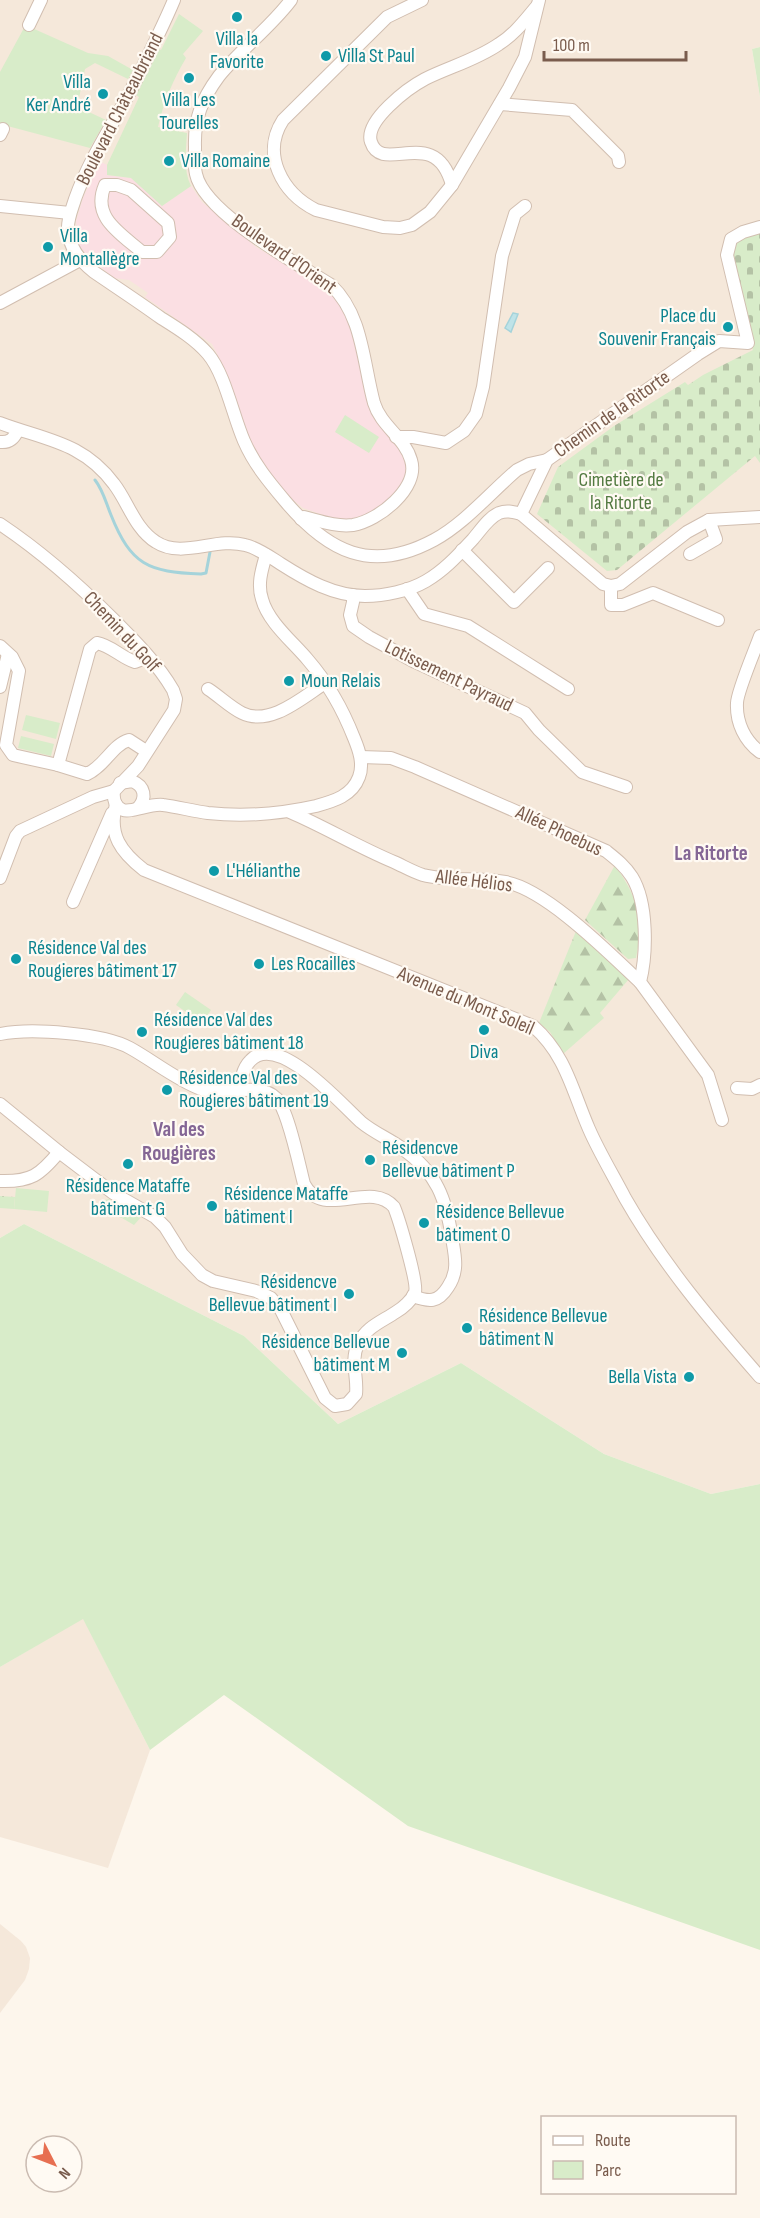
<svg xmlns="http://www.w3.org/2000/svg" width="760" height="2218" font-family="'Sofia Sans Condensed',sans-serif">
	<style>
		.residential { fill: #f5e8da }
		.medical { fill: #fbdfe3 }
		.green { fill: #d8ecc9 }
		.forest { fill: url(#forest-firs) }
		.cemetery { fill: url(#cemetery-stones) }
		.park { fill: url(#park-crowns) }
		.water { fill: #bfe3e8; stroke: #a5d3da; stroke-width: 1.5 }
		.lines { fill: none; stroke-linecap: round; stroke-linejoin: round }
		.stream { stroke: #a5d3da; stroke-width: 3 }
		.minor-casing { stroke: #d1beb0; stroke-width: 14 }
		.minor { stroke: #fff; stroke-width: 12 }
		.culture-dot { fill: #0f9aa8; stroke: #fffaf3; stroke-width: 2 }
		.labels { text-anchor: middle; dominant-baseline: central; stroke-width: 4.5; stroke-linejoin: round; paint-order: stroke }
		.culture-label { font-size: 20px; fill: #0d838f; stroke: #fffaf3; text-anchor: start }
		.street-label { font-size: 20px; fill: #7a5c4d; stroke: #fffaf3 }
		.park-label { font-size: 20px; fill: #537a41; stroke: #fffaf3 }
		.neighbourhood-label { font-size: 21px; font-weight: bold; fill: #846695; stroke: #fffaf3 }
	</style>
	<defs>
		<pattern id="forest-firs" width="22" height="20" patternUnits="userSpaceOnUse" patternTransform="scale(1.5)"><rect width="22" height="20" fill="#d8ecc9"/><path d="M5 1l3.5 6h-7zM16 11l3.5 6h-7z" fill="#b4c2a5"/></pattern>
		<pattern id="cemetery-stones" width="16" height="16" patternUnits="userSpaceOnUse" patternTransform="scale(1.5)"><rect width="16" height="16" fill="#d8ecc9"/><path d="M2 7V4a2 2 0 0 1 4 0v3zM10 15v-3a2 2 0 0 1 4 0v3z" fill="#b4c2a5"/></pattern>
		<pattern id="park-crowns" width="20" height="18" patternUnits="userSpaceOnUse" patternTransform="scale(1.5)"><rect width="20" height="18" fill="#d8ecc9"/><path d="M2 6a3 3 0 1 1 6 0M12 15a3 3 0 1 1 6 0" fill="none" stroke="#b4c2a5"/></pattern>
	</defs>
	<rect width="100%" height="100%" fill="#fdf6ec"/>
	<g class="residential">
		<path d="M0,0H760V47L752,49L760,97V1484L711,1494L604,1454L461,1363L338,1424L244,1336L24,1224L0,1238Z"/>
		<path d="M83,1618L150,1750L108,1868L0,1837V1667Z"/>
		<path d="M0,1924L21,1941L26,1947L30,1958L29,1969L25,1980L0,2013Z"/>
	</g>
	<path class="medical" d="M99,161L107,165V175L131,178L162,206L191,186L202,202L256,247L328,290L341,304L351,327L368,406L374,418L406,457L408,473L391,499L369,514L350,519H335L303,508L293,500L260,463L244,425L228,376L212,344L145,297L148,293L129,280L114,278L88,257L78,244L76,221L83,198Z"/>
	<g class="green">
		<path d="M179,14L203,31L183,54L186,58C173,80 164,101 158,127L187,133C186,151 183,170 191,186L162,206L131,178L107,175V165L139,97L136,95L159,49L161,50Z"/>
		<path d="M23,24L88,53L108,56L133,70L128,79L95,63L85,69L79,98L74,105L106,120L90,148L0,124V72L24,28Z"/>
		<path d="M760,47V97L752,49Z"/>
		<path d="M345,415L379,437L369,453L335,432Z"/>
		<path d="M26,715L60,723L56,739L22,730Z"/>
		<path d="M21,736L54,744L51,756L18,748Z"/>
		<path d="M185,992L211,1010L202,1023L176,1005Z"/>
		<path d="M16,1188L49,1191L47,1212L14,1209Z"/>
		<path d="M109,1199L141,1217L134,1225L122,1218L103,1212L105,1200Z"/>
		<path d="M24,1224L244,1336L338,1424L461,1363L604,1454L711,1494L760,1484V1950L408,1826L224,1695L150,1750L83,1619L0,1667V1238Z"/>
	</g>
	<g class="forest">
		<path d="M615,865C638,899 644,917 636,958L628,959L585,920Z"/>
		<path d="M576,931L629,979L600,1013L604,1018L563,1054L550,1032L539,1023Z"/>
	</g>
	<path class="cemetery" d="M760,231V463L755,456L617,570L607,571L537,514L558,467L614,426L685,382L688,385L703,375L753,350L730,254L734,242Z"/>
	<path class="park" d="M0,1196L15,1197L14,1209L0,1208Z"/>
	<path class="water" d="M513,313L518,314L511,332L505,328Z"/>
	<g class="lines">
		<path class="stream" d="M95,480C103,490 106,503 111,515C131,565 148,572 201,574L206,573L210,552"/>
		<g class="minor-casing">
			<g id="minor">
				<path d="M174,0C161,31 145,62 130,92C111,127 89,160 75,199C72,209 67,220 68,230C69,248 80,261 94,272C116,287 139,302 161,318C177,328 195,339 208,354C225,374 233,416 244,441C254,464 269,482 285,501C328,552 371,574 434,540C464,524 491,492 517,470L529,464L547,460"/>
				<path d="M291,0C270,28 241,49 219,76C202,99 194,118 195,147C195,156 194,166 196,174C204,213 298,264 331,285C363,315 363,363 374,403C381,426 405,438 411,460C420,488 378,521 353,525C336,527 320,521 304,517L301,519"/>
				<path d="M422,0L387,17L283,120C261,154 282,193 316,210L383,227L400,228L412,225L430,212L452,185L509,88L525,57L539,0"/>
				<path d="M29,25L41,0"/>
				<path d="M500,104L572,110L618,156L619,162"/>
				<path d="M0,135L3,129"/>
				<path d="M105,185H117L131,190L168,223L170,237L157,252H142C120,233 91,217 105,185Z"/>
				<path d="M452,185C435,123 382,176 371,142C364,121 408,88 425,79C449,67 476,60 499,44C515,34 525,20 537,6"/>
				<path d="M0,206L70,213"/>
				<path d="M0,303L80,260"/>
				<path d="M0,423C45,440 83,442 114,484C128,502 135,529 156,542C182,559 216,537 245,545C258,548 270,557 281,564C306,580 334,596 365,596C384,596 409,591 426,581C445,570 459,554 473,539C481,530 488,518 499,513C507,510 513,512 521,514L603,584L611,586L620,584L687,532L709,520L760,517"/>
				<path d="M396,437H413L446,443L464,431L476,414L483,387L502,256L515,214L525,206"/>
				<path d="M0,442C10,443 14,438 18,430"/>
				<path d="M521,514L547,460L698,354L719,341L748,343L727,255L731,239L743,232L760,227"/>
				<path d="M0,524C42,552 77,583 113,619C135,641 158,664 173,690L176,699L174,710L138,766L114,791C113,799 115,807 123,810C131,813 151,803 163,805C178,807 193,811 208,813C245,817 280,814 316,806C334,801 352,796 359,777C364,764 359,750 354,738C343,710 328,683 308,660C293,642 268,622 262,599C257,584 262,569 266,555"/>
				<path d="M462,550L514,602L548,568"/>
				<path d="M690,554L716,539L709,520"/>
				<path d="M611,586V605H623L653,593L718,620"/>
				<path d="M407,589L424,614L468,626L568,689"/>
				<path d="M353,595V602L350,615L353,626L369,637L415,662L525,713L539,730L582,772L626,787"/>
				<path d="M760,636C755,650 737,692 737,703C736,723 745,741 760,752"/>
				<path d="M0,646L12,657L19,671L6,745L13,755L58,765"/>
				<path d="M0,687L8,654"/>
				<path d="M208,689C219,696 230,707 242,713C270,727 303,697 325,683"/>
				<path d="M146,751L129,740C112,745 105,766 87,774L58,765L90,649L97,643C110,645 122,658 135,662L148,657"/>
				<path d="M361,757L391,758L415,767L606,851C616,859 625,866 632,877C648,903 647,954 640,982L708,1075L722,1120"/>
				<path d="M120,783L132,781C145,786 147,798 138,808"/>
				<path d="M116,804C108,835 121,852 144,870L533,1026C566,1055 572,1090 589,1129C599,1152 613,1175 625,1198C662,1263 711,1321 760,1377"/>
				<path d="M290,812C325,827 358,847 394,862C403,866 413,872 423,875C450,882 478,877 505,882C546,889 610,954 640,982"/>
				<path d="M0,878L16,836L20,831L93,797L114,791"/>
				<path d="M73,902L112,813"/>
				<path d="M0,1034C31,1028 103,1033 130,1048C152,1060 178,1081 201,1089C222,1097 260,1081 276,1098C288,1109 299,1165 304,1184C323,1221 370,1179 394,1207C399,1219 418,1283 415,1292C412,1300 403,1308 396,1312C381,1322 366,1327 358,1344C350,1361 358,1377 356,1394L347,1404L335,1406L325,1398L281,1310L271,1298L256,1291L213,1281L202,1275L182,1254L165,1227L155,1217L113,1193L59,1152C40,1175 31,1182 0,1181"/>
				<path d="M737,1088L752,1089L760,1085"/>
				<path d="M240,1091C240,1081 243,1068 250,1061C277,1030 342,1105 361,1122C374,1133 390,1139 403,1149C437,1173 446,1199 452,1238C455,1256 459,1271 448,1287C438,1303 429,1302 413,1296"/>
				<path d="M0,1104L59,1152"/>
			</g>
		</g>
		<use href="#minor" class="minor"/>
	</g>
	<g class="culture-dot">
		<circle cx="237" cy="17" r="6"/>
		<circle cx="326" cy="56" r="6"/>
		<circle cx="189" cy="78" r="6"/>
		<circle cx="103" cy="94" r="6"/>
		<circle cx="169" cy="161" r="6"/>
		<circle cx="48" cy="247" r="6"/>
		<circle cx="728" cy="327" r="6"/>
		<circle cx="289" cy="681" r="6"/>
		<circle cx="214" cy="871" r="6"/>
		<circle cx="16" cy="959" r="6"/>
		<circle cx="259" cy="964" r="6"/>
		<circle cx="484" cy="1030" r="6"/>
		<circle cx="142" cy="1032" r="6"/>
		<circle cx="167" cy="1090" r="6"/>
		<circle cx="370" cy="1160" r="6"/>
		<circle cx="128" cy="1164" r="6"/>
		<circle cx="212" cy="1206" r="6"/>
		<circle cx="424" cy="1223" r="6"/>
		<circle cx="349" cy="1294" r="6"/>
		<circle cx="467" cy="1328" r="6"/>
		<circle cx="402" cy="1353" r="6"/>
		<circle cx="689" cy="1377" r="6"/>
	</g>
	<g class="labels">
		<g class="culture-label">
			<text x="237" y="39" text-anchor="middle">Villa la<tspan x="237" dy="23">Favorite</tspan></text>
			<text x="338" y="56">Villa St Paul</text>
			<text x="91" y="82" text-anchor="end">Villa<tspan x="91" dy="23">Ker André</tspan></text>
			<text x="189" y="100" text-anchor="middle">Villa Les<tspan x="189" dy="23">Tourelles</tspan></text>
			<text x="181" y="161">Villa Romaine</text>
			<text x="60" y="236">Villa<tspan x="60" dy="23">Montallègre</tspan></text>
			<text x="716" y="316" text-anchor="end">Place du<tspan x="716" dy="23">Souvenir Français</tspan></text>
			<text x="301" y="681">Moun Relais</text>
			<text x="226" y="871">L'Hélianthe</text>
			<text x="28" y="948">Résidence Val des<tspan x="28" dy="23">Rougieres bâtiment 17</tspan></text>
			<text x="271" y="964">Les Rocailles</text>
			<text x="154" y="1020">Résidence Val des<tspan x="154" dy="23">Rougieres bâtiment 18</tspan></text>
			<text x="484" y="1052" text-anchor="middle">Diva</text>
			<text x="179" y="1078">Résidence Val des<tspan x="179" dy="23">Rougieres bâtiment 19</tspan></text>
			<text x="382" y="1148">Résidencve<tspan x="382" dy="23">Bellevue bâtiment P</tspan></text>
			<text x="128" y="1186" text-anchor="middle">Résidence Mataffe<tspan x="128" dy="23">bâtiment G</tspan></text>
			<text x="224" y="1194">Résidence Mataffe<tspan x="224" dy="23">bâtiment I</tspan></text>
			<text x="436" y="1212">Résidence Bellevue<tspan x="436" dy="23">bâtiment O</tspan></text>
			<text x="337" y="1282" text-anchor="end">Résidencve<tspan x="337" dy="23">Bellevue bâtiment I</tspan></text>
			<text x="479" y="1316">Résidence Bellevue<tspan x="479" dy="23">bâtiment N</tspan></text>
			<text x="390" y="1342" text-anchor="end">Résidence Bellevue<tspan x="390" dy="23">bâtiment M</tspan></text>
			<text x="677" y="1377" text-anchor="end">Bella Vista</text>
		</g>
		<g class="street-label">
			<text transform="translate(120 109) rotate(-63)">Boulevard Châteaubriand</text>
			<text transform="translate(284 254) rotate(35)">Boulevard d'Orient</text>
			<text transform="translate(612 414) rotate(-35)">Chemin de la Ritorte</text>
			<text transform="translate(122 632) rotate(47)">Chemin du Golf</text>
			<text transform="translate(449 676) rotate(26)">Lotissement Payraud</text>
			<text transform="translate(559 831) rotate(25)">Allée Phoebus</text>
			<text transform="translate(474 881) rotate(7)">Allée Hélios</text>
			<text transform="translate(466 1001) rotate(23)">Avenue du Mont Soleil</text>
		</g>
		<g class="park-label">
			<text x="621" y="480">Cimetière de<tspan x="621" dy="23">la Ritorte</tspan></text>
		</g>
		<g class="neighbourhood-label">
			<text x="711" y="853">La Ritorte</text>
			<text x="179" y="1129">Val des<tspan x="179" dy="24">Rougières</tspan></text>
		</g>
	</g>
	<rect x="541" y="2116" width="195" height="78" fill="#fffaf3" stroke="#cabbb1" stroke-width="1.5"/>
	<rect x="553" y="2136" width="30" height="9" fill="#ffffff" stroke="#cabbb1" stroke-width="1.5"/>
	<text x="595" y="2146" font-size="18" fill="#7a5c4d">Route</text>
	<rect x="553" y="2161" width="30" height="18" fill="#d8ecc9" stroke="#cabbb1" stroke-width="1.5"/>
	<text x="595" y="2176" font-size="18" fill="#7a5c4d">Parc</text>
	<g transform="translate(54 2164) rotate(132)"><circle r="28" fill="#fffaf3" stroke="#cabbb1" stroke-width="1.5"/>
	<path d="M0-4.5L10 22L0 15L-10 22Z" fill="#e76f51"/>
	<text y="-9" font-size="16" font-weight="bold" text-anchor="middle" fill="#7a5c4d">N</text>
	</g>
	<path d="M544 51v9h142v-9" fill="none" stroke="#7a5c4d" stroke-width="3"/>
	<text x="553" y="51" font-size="18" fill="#7a5c4d" stroke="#fffaf3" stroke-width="4.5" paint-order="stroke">100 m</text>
</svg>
